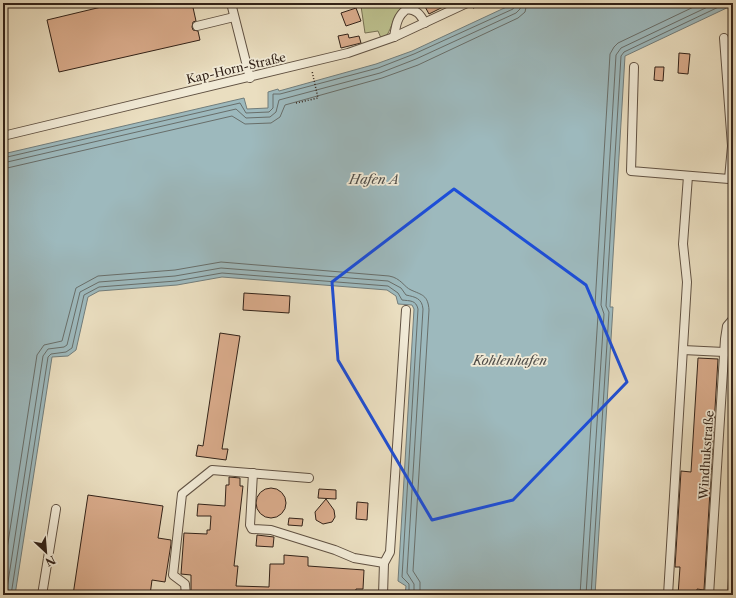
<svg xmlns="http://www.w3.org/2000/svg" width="736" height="598" font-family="'Libre Caslon Text',serif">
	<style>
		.green { fill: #bcc08e; stroke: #777153 }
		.water { fill: #9db9bd; stroke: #727d7b }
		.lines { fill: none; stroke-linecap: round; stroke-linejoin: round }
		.shore { stroke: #686e6a; stroke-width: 1 }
		.building { fill: #d9ab8b; stroke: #322218 }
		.minor-casing { stroke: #605142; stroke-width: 10 }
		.path { stroke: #322218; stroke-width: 1.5; stroke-dasharray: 1 2; stroke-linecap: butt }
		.minor { stroke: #f1ead6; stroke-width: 8 }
		.marked { fill: none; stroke: #1d4ed8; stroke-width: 3; stroke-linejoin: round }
		.labels { text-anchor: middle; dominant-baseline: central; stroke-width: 3.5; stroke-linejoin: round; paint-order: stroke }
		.street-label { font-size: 12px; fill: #322218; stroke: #f1ead6 }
		.water-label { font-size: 13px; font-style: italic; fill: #524f4a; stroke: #f1ead6 }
	</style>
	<rect width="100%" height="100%" fill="#eadec0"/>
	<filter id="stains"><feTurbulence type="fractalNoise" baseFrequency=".005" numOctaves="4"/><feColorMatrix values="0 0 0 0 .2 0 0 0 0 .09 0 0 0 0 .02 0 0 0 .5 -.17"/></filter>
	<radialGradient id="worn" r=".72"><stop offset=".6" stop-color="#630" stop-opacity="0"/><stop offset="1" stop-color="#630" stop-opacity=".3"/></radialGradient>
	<path class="green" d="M370,3H392L395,7L405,3H419L420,6C394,1 397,18 387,35L381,38L378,31L365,33L361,6Z"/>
	<path class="water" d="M515,3H733V5L625,56L610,307H613L595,595H405L406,586L398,581L414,309L412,305L398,304L396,296L387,290L222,277L177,285L99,291L88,297L76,350L68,356L52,357L15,595H3V154L244,98L247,109L268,108V92L278,89L279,91L376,64L412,51Z"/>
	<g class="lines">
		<g class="shore">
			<path d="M3,158L240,103L246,113L269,112L273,108V94H280L378,68L414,54L513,9L516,3"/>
			<path d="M3,163L236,109L246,118L270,117L276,112L279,100L380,73L416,59L516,13L520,9L521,3"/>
			<path d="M3,169L232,116L245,124L271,123L280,117L285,105L382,78L418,65L518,18L525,12L527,3"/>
			<path d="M3,575L37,355L44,345L62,341L76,288L98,276L175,270L221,262L389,276C401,278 404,287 411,290C422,295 428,295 429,310L413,571L420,582V595"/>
			<path d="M6,595L43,356L48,349L64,347L67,345L80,292L99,282L175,276L221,268L388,281L401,288L406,295C415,297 422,298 423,309L407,573L414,584V595"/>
			<path d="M11,595L48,357L51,354L66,352L72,348L84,295L99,287L176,281L222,273L388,286L398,293L402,300C410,301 416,300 418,309L402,577L409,584V595"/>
			<path d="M580,595L598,315L595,305L610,54L614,47L618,43L702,3"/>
			<path d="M586,595L604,314L601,305L616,55L621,48L716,3"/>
			<path d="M591,595L609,312L606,306L621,56L624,52L727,3"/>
		</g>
	</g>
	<g class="building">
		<path d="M118,3H192L196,21L193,22L192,27L193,30L198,31L200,40L59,72L47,20Z"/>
		<path d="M423,3H451L429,14Z"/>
		<path d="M356,8L361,21L346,26L341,13Z"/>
		<path d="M348,34L349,38L359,36L361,43L341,48L338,36Z"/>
		<path d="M679,53L690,54L688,74L678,73Z"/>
		<path d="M655,67H664L663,81L654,80Z"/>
		<path d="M244,293L290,296L289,313L243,310Z"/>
		<path d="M220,333L240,336L222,449H228L226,460L196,456L198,445L203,446Z"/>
		<path d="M698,358L718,359L704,590L697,589V595H678L680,567H675L681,471L691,472Z"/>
		<path d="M229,477L240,478V486H243L234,566H238L236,586L269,587L270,564H284V555L308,557V566L364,570L363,589H356L355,595H191V575L181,574L184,533L207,534V530H210L211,516H197L198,504L225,506L226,485H229Z"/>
		<circle cx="271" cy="503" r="15"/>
		<path d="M319,489L336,490V499L318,498Z"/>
		<path d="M88,495L163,506L158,538L171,540V544L165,582L152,580L150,595H73Z"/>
		<path d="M326,499L334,510L335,517L332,522L323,524L316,520L315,512Z"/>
		<path d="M357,502L368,503L367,520L356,519Z"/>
		<path d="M289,518L303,519L302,526L288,525Z"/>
		<path d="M257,535L274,537L273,547L256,546Z"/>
	</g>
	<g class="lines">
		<g class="minor-casing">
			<g id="minor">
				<path d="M231,3L250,78"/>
				<path d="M197,26L234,17"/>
				<path d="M394,37C396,25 397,16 407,9C417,10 420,14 425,23"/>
				<path d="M634,67L631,171L729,179L732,146L724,38"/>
				<path d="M3,136L348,53L394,37L467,3"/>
				<path d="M683,350L724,352"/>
				<path d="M253,473L250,525L252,529L271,530L335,550L354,558L384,563"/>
				<path d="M42,595L56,509"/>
				<path d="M186,595L185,584L173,575L182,494L212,470L309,478"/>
				<path d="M383,595L384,563L390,552L406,310"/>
				<path d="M668,595L687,282L683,244L688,176"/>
				<path d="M709,595L725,339L727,326L733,319"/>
				<path d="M732,595L733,578"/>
			</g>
		</g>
		<g class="path">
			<path d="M473,8L484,3"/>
			<path d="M296,103L318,98L312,71"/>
		</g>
		<use href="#minor" class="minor"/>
	</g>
	<path class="marked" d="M454,189L586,285L627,382L513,500L432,520L338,360L332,282Z"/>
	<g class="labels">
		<g class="street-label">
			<text transform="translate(236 68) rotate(-13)">Kap-Horn-Straße</text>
			<text transform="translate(706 455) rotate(-86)">Windhukstraße</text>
		</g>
		<g class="water-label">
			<text x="374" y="179">Hafen A</text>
			<text x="510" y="360">Kohlenhafen</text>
		</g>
	</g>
	<rect width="736" height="598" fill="none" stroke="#eadec0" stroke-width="16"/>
	<rect x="4" y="4" width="728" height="590" fill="none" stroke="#322218" stroke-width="2"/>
	<rect x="8" y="8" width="720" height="582" fill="none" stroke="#322218"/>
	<g transform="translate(46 552) rotate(154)" stroke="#f1ead6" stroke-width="3" paint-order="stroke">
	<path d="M0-3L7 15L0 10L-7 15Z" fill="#322218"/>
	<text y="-6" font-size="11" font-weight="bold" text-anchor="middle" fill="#322218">N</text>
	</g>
	<rect width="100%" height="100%" filter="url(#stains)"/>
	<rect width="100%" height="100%" fill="url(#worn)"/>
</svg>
